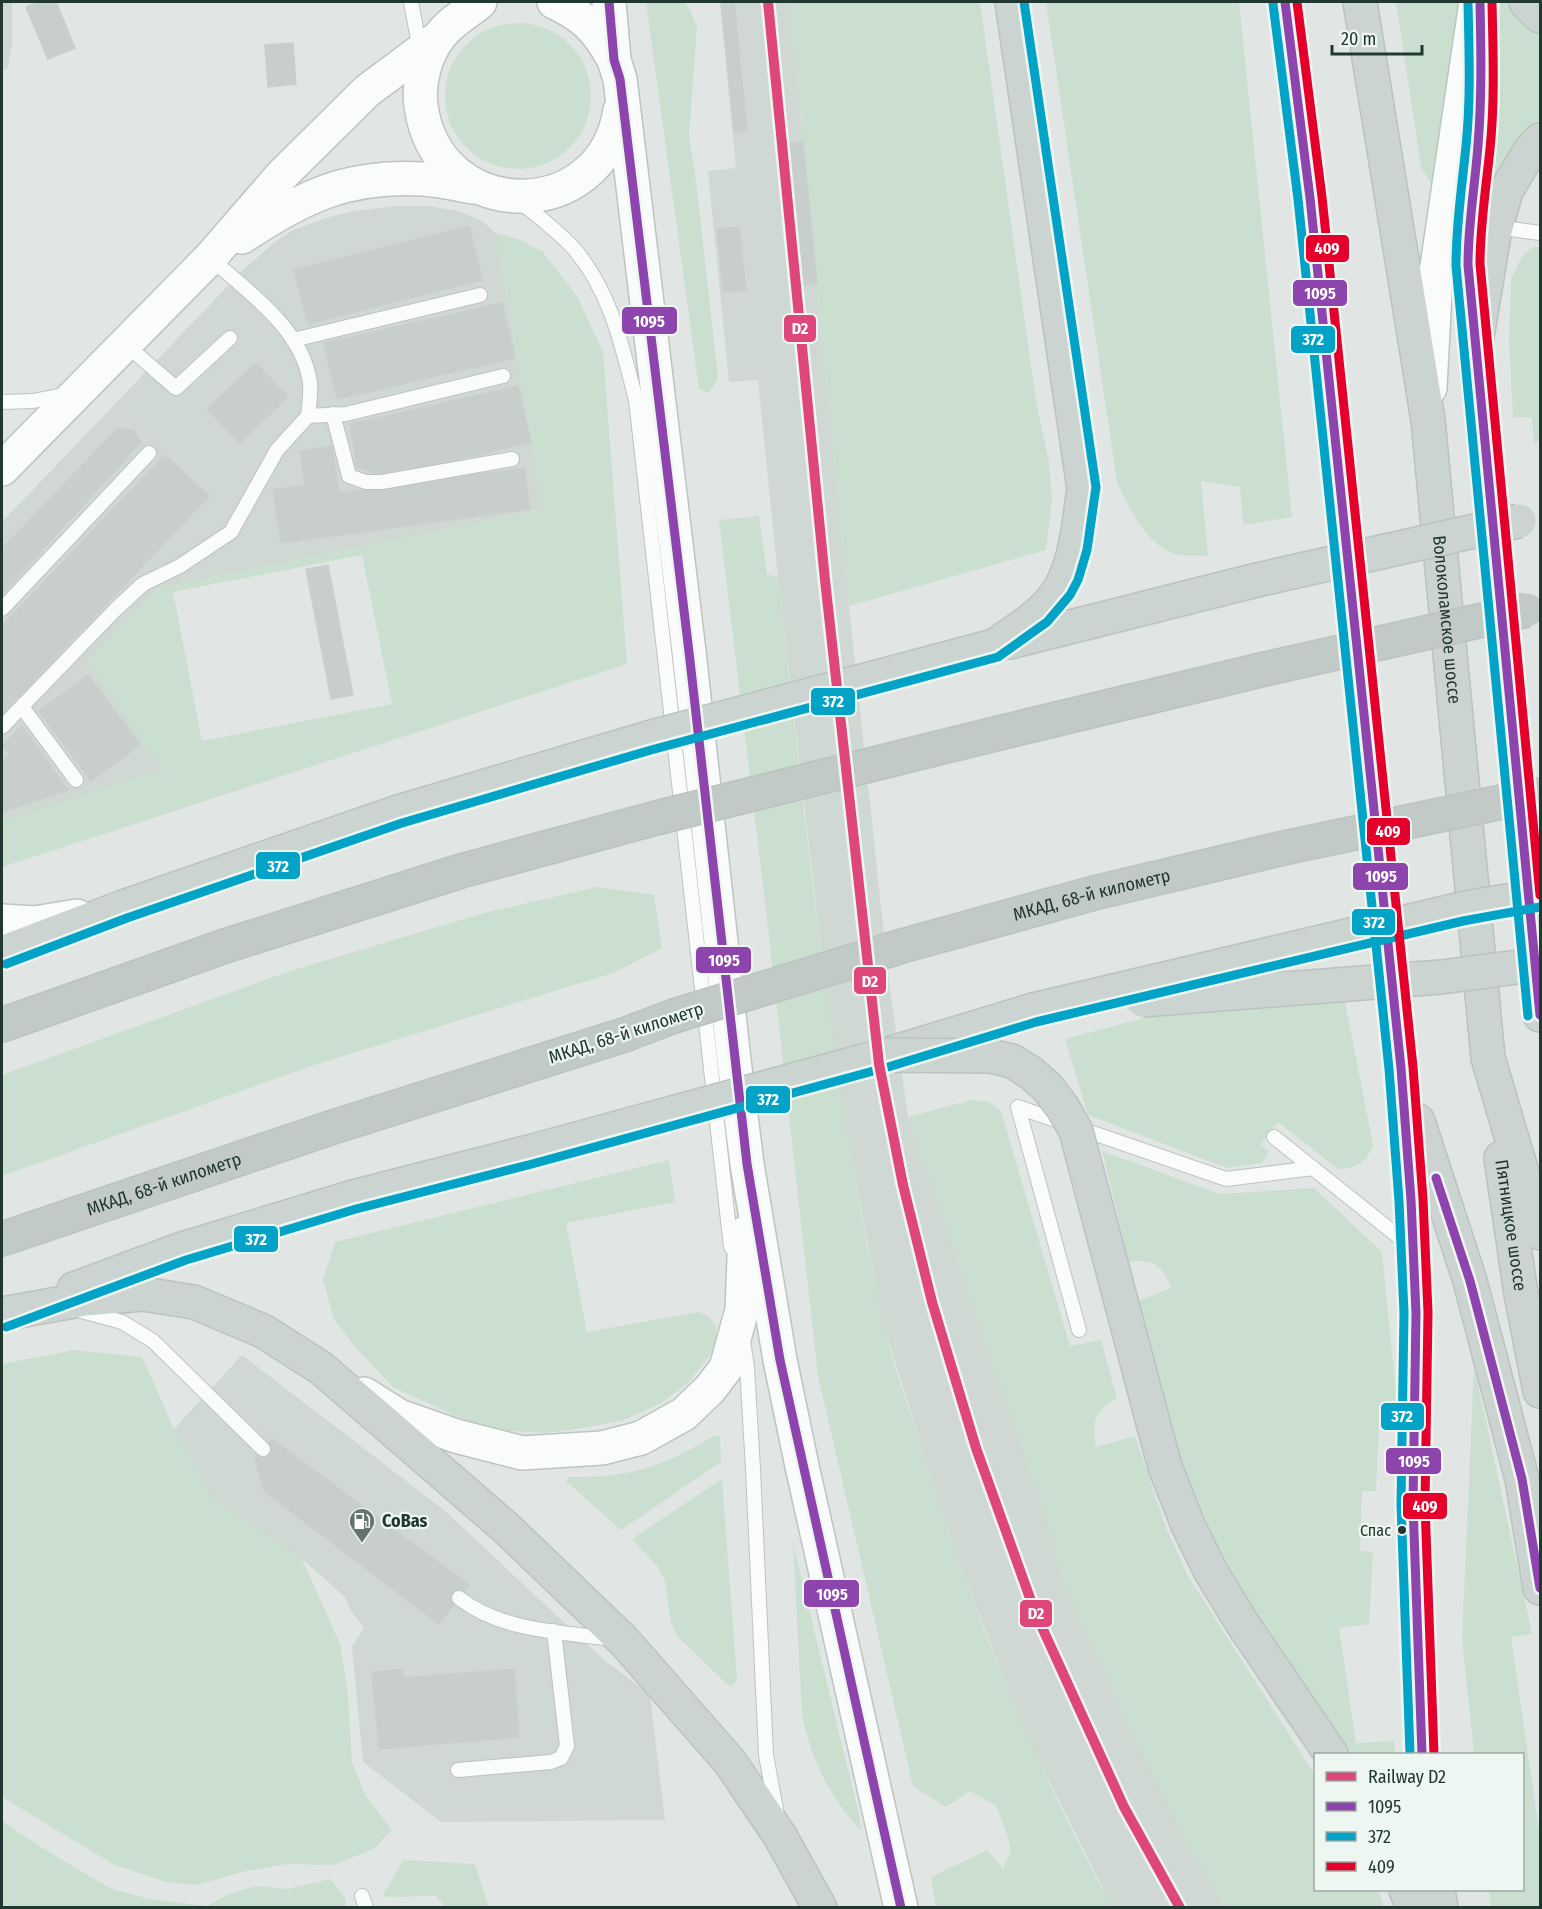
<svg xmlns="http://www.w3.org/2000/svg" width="1542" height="1909" font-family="'Fira Sans Condensed',sans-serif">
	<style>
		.built { fill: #cfd8d3 }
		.green { fill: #cadfcf; fill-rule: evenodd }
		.building { fill: #c8cecb; stroke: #cacfcd; stroke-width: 1.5 }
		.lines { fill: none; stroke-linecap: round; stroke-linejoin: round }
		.service-casing { stroke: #bec3c1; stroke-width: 16 }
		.secondary-casing { stroke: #bdc4c1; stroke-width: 36 }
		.primary-casing { stroke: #bbc3c0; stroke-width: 36 }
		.trunk-casing { stroke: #bbc3c0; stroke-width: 36 }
		.service { stroke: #fafbfb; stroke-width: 14 }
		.secondary { stroke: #fafbfb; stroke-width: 33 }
		.primary { stroke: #ccd4d1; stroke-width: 33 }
		.trunk { stroke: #c2cac8; stroke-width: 33 }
		.primary-bridge-casing { stroke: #bbc3c0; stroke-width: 36; stroke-linecap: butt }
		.trunk-bridge-casing { stroke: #bbc3c0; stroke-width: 36; stroke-linecap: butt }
		.primary-bridge { stroke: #ccd4d1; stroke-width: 33 }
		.trunk-bridge { stroke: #c2cac8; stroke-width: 33 }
		.bus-1-casing { stroke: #eef6f2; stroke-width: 14 }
		.bus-2-casing { stroke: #eef6f2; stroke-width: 14 }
		.bus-3-casing { stroke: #eef6f2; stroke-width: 14 }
		.bus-1 { stroke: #8e44ad; stroke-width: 9 }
		.bus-2 { stroke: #02a3c6; stroke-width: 9 }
		.bus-3 { stroke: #e4002b; stroke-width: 9 }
		.rail-1-casing { stroke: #eef6f2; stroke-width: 15 }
		.rail-1 { stroke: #df477c; stroke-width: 10 }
		.bus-dot { fill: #203830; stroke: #eef6f2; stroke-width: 2 }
		.labels { text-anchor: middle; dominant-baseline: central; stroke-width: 4.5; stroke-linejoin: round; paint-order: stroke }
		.bus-label { font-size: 16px; fill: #203830; stroke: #eef6f2; text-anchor: end }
		.street-label { font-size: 18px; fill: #203830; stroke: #eef6f2 }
		.poi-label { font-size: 18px; font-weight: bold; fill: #203830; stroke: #eef6f2; text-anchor: start }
		.line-badge { stroke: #eef6f2; stroke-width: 2 }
		.badge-label { font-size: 16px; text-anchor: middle; font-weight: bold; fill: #fff }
	</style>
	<rect width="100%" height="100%" fill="#e1e6e4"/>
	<g class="built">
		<path d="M2,2H14L12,4V44L8,68L2,70Z"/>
		<path d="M720,2H789L849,606L889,982L908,1117L1046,1516L1063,1580L1118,1702L1182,1833L1224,1907H1112L1025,1733L951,1541L883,1323L846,1131L827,1001L777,568L758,380L729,382L708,171L736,168Z"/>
		<path d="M397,206H428L458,211L482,221L496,233L543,509L159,588L87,661L164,769L2,821V522L244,269L275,242L293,230L326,218L354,211Z"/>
		<path d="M242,1355L444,1510L603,1659L650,1695L665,1820L441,1822L363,1762L352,1647L364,1628L352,1612L345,1597L302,1559L212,1500L174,1429Z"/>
	</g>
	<g class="green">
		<path d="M646,2H685L690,10L697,27L689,136L695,172L718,378L714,386L708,393L699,389Z"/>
		<path d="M789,2H980L1036,401L1049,462L1052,500L1046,550L849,606Z"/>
		<path d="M1046,2H1239L1292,517L1243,525L1240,487L1201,481L1208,556C1198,555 1185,557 1175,554C1148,546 1127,506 1117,482Z"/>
		<path d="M1396,2H1459L1453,87L1442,164L1431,183L1421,167Z"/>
		<path d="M1500,2H1540V126L1482,218L1496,115Z"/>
		<circle cx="518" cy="96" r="73"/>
		<path d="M496,233L520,240L543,252L578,298L603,352L627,664L2,867V821L163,769L87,661L159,588L543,509ZM362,555L392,704L202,741L173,592Z"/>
		<path d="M1535,246L1540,248V438L1534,444L1532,417L1513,418L1509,338L1511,280L1522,256Z"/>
		<path d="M759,516L767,574L778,578C807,826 828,1076 883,1320C892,1363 908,1405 921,1446C970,1605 1032,1762 1112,1907H936L931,1877L987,1850L1003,1869L1011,1851L1006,1831L996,1806L970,1791L946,1807L913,1786L818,1376L767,919L719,520Z"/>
		<path d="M597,887L654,895L662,948L613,973L314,1065L2,1176V1075L287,972L484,913Z"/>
		<path d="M1338,966L1373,1145C1367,1162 1357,1168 1338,1169L1278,1122L1260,1145L1269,1151L1262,1163L1227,1168L1088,1115L1065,1039Z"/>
		<path d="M972,1100L989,1102L1001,1111L1070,1346L1101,1340L1117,1399C1094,1410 1092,1422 1096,1447L1135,1436L1166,1528L1188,1576L1315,1775L1316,1890H1378L1384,1907H1224L1182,1833L1118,1702L1063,1580L1046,1516L908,1117Z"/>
		<path d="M1102,1151L1220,1194L1314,1188L1382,1252L1397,1403H1380L1376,1491H1362L1360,1551L1373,1552L1369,1624L1339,1628L1356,1743L1394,1741L1395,1754H1351L1241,1591L1213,1536L1172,1440L1138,1301L1171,1288C1162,1266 1154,1258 1129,1262Z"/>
		<path d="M669,1160L675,1202L566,1223L587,1332L698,1312L708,1316L716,1326L717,1342L710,1355L688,1383L661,1403L624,1420L583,1428L546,1433L496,1430L460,1418L393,1387L357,1349L334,1320L323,1279L335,1242Z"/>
		<path d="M74,1350L142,1357L174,1429L212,1500L302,1559L340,1644L348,1695L352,1763L366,1796L392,1830L374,1849L333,1865L287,1864L246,1871L196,1885L165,1882L113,1864L2,1797V1364Z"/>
		<path d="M1474,1367L1532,1634L1511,1637L1540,1837V1907H1491L1489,1890H1522V1754H1474L1462,1639Z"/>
		<path d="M714,1436H720L721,1462L621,1530L566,1481L569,1477C630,1478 662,1467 714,1436Z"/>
		<path d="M722,1479L737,1679L733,1685H728L678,1637L671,1623L665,1581L658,1567L632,1539Z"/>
		<path d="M793,1543L859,1815L861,1831C830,1797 811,1760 802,1715Z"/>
		<path d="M2,1821L52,1854L112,1889L150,1899L207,1906L225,1896L244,1889L259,1886L287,1889L330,1879L345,1898L346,1907H2Z"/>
		<path d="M403,1860L475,1864L489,1907H445L436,1896L382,1897Z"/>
	</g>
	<g class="building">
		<path d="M39,2H56L75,48L48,59L26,7Z"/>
		<path d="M721,2H734L747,131L734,133Z"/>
		<path d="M293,43L296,84L268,87L265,45Z"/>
		<path d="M803,142L817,283L802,285L788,144Z"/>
		<path d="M469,226L482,280L308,324L294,270Z"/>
		<path d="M739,227L746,290L723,292L717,229Z"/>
		<path d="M502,303L515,358L337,399L324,343Z"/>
		<path d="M256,363L288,397L240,443L207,409Z"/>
		<path d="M518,386L531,442L386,477L357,467L350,424Z"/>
		<path d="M117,429L133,430L141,442L2,594V549Z"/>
		<path d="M332,446L339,493L524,468L530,509L281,543L273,490L305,485L300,451Z"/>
		<path d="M165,455L209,496L2,714V626Z"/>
		<path d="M328,565L353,695L331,699L306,569Z"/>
		<path d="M88,675L140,745L91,781L39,711Z"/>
		<path d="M22,726L68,790L2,812V760L10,755L2,746Z"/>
		<path d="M272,1439L469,1585L439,1624L264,1491L255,1459Z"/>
		<path d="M402,1669L403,1678L514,1669L519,1737L379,1749L372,1672Z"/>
	</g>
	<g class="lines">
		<g class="service-casing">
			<g id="service">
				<path d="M411,2L420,50"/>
				<path d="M517,199C535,214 561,233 576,251C612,295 622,347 636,400L731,1247"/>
				<path d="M1496,227L1540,233"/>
				<path d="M293,340L480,295"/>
				<path d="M125,344L176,388L230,338"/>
				<path d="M2,402L33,401L68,394"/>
				<path d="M333,414L349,476L366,482H382L512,459"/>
				<path d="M308,416L346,414L503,376"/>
				<path d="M2,609L149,453"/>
				<path d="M22,707L76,780"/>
				<path d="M2,727L115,610L143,584L180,566L231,532L277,450L308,416C309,406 311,394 310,383C303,329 247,291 210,258"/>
				<path d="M1274,1137L1409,1245"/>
				<path d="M78,1310L122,1322L153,1341L263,1449"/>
				<path d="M1079,1330L1018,1107L1226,1179L1313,1168"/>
				<path d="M743,1341L747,1367L753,1469L766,1755L777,1815"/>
				<path d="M459,1598C501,1631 561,1632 612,1639"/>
				<path d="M458,1770L551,1762L561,1758L567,1746L554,1631"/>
				<path d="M362,1896L366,1908"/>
			</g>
		</g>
		<g class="secondary-casing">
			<g id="secondary">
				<path d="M480,2C466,14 450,22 439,37C425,56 418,83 421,106C437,224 602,227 620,110"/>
				<path d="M554,2C585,17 596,28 613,58"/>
				<path d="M609,2L614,60L620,79L689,652L734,1060L747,1164L780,1360L802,1466L901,1908"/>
				<path d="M242,237C304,196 347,175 423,179C440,180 457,184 473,187"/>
				<path d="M1473,326L1468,230L1477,157"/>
				<path d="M1430,388L1436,273L1476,2"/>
				<path d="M2,469L210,258L281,176L367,91L438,38"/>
				<path d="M2,921L35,923L77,916"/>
				<path d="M364,1394L399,1416L456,1436L522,1453L602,1448L641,1438L684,1414L710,1389L726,1368L742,1310L745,1233"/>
			</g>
		</g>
		<g class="primary-casing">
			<g id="primary">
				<path d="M1285,2L1310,198L1401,1068L1411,1200L1416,1313L1413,1504L1422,1754"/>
				<path id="s1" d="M1360,2L1428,420L1488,1058L1540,1233"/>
				<path d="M1526,2L1540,16"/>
				<path d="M1540,140L1530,151L1506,191L1494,235L1475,349L1540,1015"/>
				<path d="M1010,642L1257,580"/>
				<path d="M994,646C1014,632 1036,619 1052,600C1076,572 1079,523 1084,488L1012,2"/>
				<path d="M2,953L123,907L398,812L648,738"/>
				<path d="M895,1052L1033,1010"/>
				<path d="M1418,1121L1470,1281L1522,1479L1540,1588"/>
				<path id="s2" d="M1501,1158L1521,1294L1540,1391"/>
				<path d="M74,1289L182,1249L353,1197L529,1152"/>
				<path d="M8,1313L85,1299L143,1294L194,1302L263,1331L321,1368L505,1527L623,1640L730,1762L780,1836L820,1908"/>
				<path d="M1151,1415L1165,1467L1188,1525L1211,1572L1242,1623L1331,1754"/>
				<path d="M1406,1890L1413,1908"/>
				<path d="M1438,1890L1441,1908"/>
			</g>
		</g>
		<g class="trunk-casing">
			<g id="trunk">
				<path d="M1003,732L1265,669"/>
				<path d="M2,1025L225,946L461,871L656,818"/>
				<path id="s3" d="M2,1239L330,1128L624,1035L674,1016"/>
			</g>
		</g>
		<use href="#service" class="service"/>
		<use href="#secondary" class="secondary"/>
		<use href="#primary" class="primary"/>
		<use href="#trunk" class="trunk"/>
		<g class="primary-bridge-casing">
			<g id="primary-bridge">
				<path d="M1257,580L1519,521"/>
				<path d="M648,738L994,646"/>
				<path d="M1142,1000L1441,977L1540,964"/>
				<path d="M1033,1010L1461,909L1540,895"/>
				<path d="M529,1152L885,1055L990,1056L1012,1061L1031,1073L1048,1088L1063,1108L1076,1131L1151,1415"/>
			</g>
		</g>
		<g class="trunk-bridge-casing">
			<g id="trunk-bridge">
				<path d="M1265,669L1527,610"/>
				<path d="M656,818L1003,732"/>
				<path id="s4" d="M674,1016L902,946L1094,893L1279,849L1540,794"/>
			</g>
		</g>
		<use href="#primary-bridge" class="primary-bridge"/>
		<use href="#trunk-bridge" class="trunk-bridge"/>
		<g class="bus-1-casing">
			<g id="bus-1">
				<path d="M609,2L614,60L620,79L689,652L747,1164L780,1360L901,1908"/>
				<path d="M1285,2L1310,198L1401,1068L1411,1200L1416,1313L1413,1504L1422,1754"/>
				<path d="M1480,2C1481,50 1482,97 1478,145C1475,186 1468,224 1468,265L1540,1015"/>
				<path d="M1436,1178L1470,1281L1522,1479L1540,1588"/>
			</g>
		</g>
		<g class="bus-2-casing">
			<g id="bus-2">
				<path d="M1468,2C1469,50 1471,98 1466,146C1462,186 1456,225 1456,266L1528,1016"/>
				<path d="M1273,4L1298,199L1389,1069L1399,1201L1404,1313L1401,1504L1410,1754"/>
				<path d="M6,964L127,918L402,823L651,750L998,657L1047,622L1070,595L1078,580L1087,550L1096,487L1024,2"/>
				<path d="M6,1327L186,1260L356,1209L532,1164L888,1067L1036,1022L1463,921L1540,907"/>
			</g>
		</g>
		<g class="bus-3-casing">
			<g id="bus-3">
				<path d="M1297,2L1322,197L1413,1067L1423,1199L1428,1312L1425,1504L1434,1754"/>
				<path d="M1492,2C1493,51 1495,100 1490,149C1486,188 1480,226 1480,264L1540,895"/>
			</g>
		</g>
		<use href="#bus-1" class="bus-1"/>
		<use href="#bus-2" class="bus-2"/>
		<use href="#bus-3" class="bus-3"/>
		<g class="rail-1-casing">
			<path id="rail-1" d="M768,2L825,580L879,1064L903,1185L932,1302L976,1448L1035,1612L1124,1807L1180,1908"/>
		</g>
		<use href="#rail-1" class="rail-1"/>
	</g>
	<defs>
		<g id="fuel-pin" transform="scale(1.35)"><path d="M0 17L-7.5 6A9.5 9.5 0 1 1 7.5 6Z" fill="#64756f" stroke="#eef6f2"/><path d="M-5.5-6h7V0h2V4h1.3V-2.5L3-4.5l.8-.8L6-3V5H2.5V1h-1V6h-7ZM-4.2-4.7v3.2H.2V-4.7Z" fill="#fff"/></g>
	</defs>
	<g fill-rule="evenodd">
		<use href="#fuel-pin" x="362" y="1521"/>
	</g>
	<circle class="bus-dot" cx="1402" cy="1530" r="5"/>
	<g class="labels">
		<g class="bus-label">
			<text x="1391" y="1530">Спас</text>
		</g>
		<g class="street-label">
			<text stroke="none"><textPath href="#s1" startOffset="624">Волоколамское шоссе</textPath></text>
			<text stroke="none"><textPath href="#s4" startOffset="435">МКАД, 68-й километр</textPath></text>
			<text transform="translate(626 1033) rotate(-18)">МКАД, 68-й километр</text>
			<text stroke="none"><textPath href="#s3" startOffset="171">МКАД, 68-й километр</textPath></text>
			<text stroke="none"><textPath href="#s2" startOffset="68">Пятницкое шоссе</textPath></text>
		</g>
		<g class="poi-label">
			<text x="382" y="1521">CoBas</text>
		</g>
	</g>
	<g class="line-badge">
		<rect x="1305" y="234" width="45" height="29" rx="6" fill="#e4002b"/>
		<rect x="1292" y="279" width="56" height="28" rx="6" fill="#8e44ad"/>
		<rect x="621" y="306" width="57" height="29" rx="6" fill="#8e44ad"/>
		<rect x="783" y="314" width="34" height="29" rx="6" fill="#df477c"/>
		<rect x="1290" y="325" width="46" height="29" rx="6" fill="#02a3c6"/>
		<rect x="810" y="687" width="46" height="29" rx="6" fill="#02a3c6"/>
		<rect x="1366" y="817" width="45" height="29" rx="6" fill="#e4002b"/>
		<rect x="255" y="851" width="46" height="29" rx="6" fill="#02a3c6"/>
		<rect x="1352" y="862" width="57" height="29" rx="6" fill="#8e44ad"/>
		<rect x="1351" y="908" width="45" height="28" rx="6" fill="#02a3c6"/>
		<rect x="695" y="946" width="57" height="28" rx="6" fill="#8e44ad"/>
		<rect x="853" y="966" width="34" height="29" rx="6" fill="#df477c"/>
		<rect x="745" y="1085" width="46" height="29" rx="6" fill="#02a3c6"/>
		<rect x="233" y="1225" width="46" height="28" rx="6" fill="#02a3c6"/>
		<rect x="1380" y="1402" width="45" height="29" rx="6" fill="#02a3c6"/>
		<rect x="1385" y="1447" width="57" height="28" rx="6" fill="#8e44ad"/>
		<rect x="1402" y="1492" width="46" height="28" rx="6" fill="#e4002b"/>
		<rect x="803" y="1579" width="57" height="29" rx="6" fill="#8e44ad"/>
		<rect x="1019" y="1599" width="34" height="29" rx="6" fill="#df477c"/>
	</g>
	<g class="badge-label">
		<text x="1327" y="254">409</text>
		<text x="1320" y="299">1095</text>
		<text x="649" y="327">1095</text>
		<text x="800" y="334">D2</text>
		<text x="1313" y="345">372</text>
		<text x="833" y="707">372</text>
		<text x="1388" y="837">409</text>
		<text x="278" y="872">372</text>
		<text x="1381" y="882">1095</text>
		<text x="1374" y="928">372</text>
		<text x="724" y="966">1095</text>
		<text x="870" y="987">D2</text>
		<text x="768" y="1105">372</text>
		<text x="256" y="1245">372</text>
		<text x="1402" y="1422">372</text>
		<text x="1414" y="1467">1095</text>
		<text x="1425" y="1512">409</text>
		<text x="832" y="1600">1095</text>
		<text x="1036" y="1619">D2</text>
	</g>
	<rect width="1542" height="1909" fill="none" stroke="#203830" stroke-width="6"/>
	<rect x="1314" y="1753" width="210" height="138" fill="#eef6f2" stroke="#9caaa4" stroke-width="1.5"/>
	<rect x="1326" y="1772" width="30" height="9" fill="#df477c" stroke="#9caaa4" stroke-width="1.5"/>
	<text x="1368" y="1783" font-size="18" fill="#203830">Railway D2</text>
	<rect x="1326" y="1802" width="30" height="9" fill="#8e44ad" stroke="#9caaa4" stroke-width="1.5"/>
	<text x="1368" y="1813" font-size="18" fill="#203830">1095</text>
	<rect x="1326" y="1832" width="30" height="9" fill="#02a3c6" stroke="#9caaa4" stroke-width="1.5"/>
	<text x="1368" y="1843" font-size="18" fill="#203830">372</text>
	<rect x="1326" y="1862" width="30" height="9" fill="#e4002b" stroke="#9caaa4" stroke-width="1.5"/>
	<text x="1368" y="1873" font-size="18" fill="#203830">409</text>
	<path d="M1332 45v9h90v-9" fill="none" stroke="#203830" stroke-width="3"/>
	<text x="1341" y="45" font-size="18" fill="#203830" stroke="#eef6f2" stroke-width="4.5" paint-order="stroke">20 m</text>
</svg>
